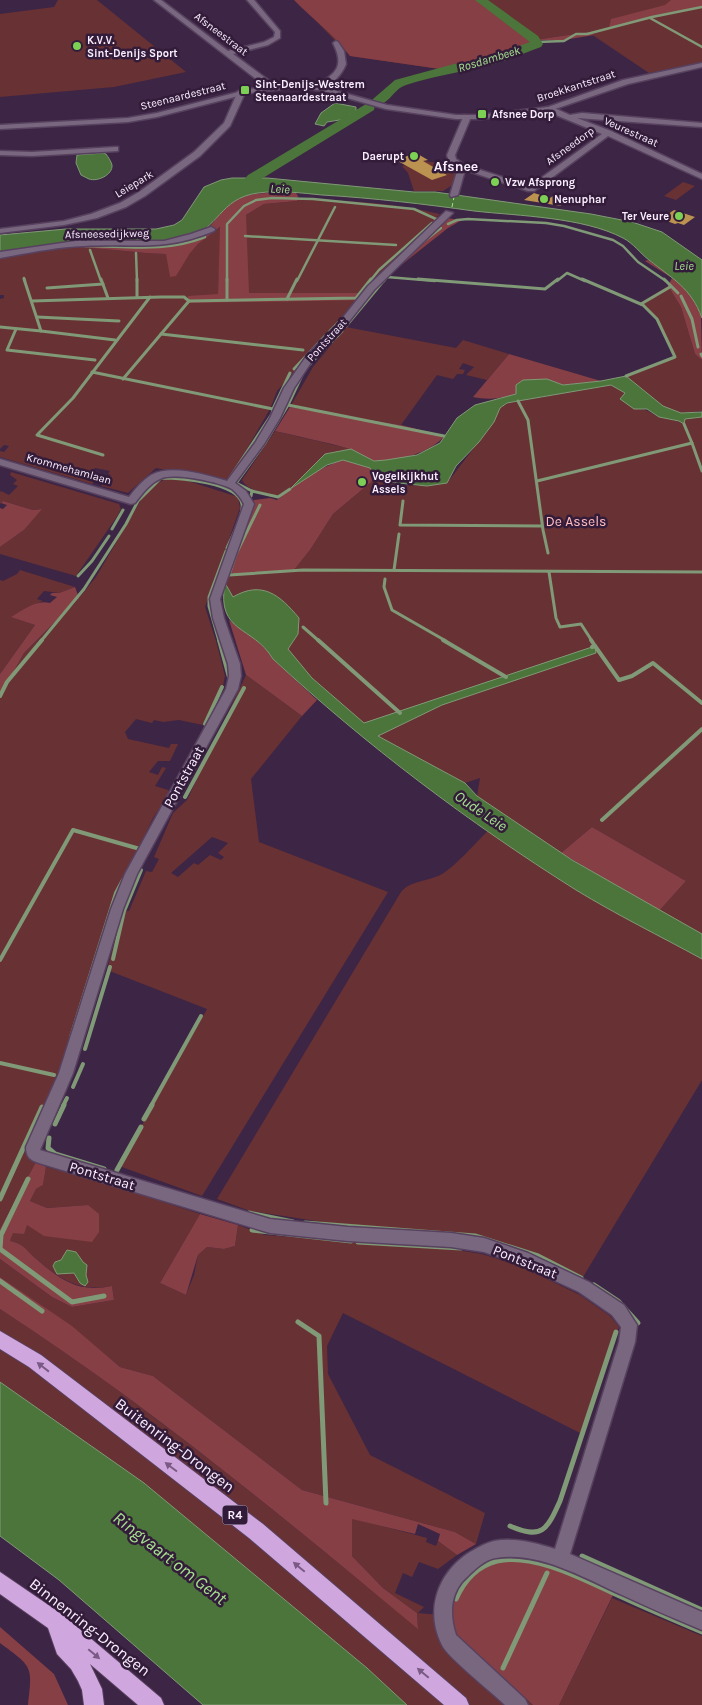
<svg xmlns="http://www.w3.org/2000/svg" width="702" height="1705" font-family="Karla,sans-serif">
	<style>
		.green { fill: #683134; fill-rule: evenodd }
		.forest { fill: #863f44 }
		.water { fill: #4c753b; stroke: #809976 }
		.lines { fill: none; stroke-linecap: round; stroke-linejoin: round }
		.stream-far3 { stroke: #809976; stroke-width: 2.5 }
		.stream-far2 { stroke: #809976; stroke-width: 3 }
		.stream-far1 { stroke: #809976; stroke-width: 4 }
		.stream { stroke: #809976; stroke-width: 5 }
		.river { fill: #4c753b; fill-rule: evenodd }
		.ferry { stroke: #a5e18d; stroke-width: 1; stroke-dasharray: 4 3; stroke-linecap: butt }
		.building { fill: #bc9250 }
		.minor-casing { stroke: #57415f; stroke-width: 3 }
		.tertiary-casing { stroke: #57415f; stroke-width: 3 }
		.trunk-casing { stroke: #57415f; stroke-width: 2 }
		.minor { fill: #796780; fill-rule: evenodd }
		.tertiary { fill: #796780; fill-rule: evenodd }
		.trunk { fill: #d0a6de; fill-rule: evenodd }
		.oneway { fill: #7a5a84 }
		.poi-dot { fill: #7cd155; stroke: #331c3a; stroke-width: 2 }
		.labels { text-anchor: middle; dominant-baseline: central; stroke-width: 5; stroke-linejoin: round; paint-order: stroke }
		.far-street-label { font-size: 11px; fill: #faeeff; stroke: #331c3a }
		.far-poi-label { font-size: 11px; font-weight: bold; fill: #faeeff; stroke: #331c3a; text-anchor: start }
		.far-water-label { font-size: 12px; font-style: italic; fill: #a5e18d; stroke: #331c3a }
		.shield { fill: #331c3a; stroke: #beafc4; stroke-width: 1 }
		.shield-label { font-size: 12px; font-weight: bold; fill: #faeeff }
		.far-quarter-label { font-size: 14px; font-weight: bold; fill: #faeeff; stroke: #331c3a }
		.park-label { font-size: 14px; fill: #ffbcbe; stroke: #331c3a }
		.street-label { font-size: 14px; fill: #faeeff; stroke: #331c3a }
		.water-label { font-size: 15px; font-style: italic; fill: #a5e18d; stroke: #331c3a }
		.near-street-label { font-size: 16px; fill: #faeeff; stroke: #331c3a }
		.near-water-label { font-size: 18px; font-style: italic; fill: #a5e18d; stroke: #331c3a }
	</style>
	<rect width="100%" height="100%" fill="#3d2545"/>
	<g class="green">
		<path d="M58,0H97L186,72L114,87L0,97V14L54,7Z"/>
		<path d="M296,0H702V63L649,73L588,32L535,40L516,49L447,70L350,56Z"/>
		<path d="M424,161L453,165L456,169L454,184L443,191H414L408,173L402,166Z"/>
		<path d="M683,182L695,186L676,200L664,196Z"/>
		<path d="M297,199C347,201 391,202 440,214L377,276L277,391L270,409L230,478L220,481L156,468L128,493L101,486L111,475L108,474L110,471L95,468L87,477L96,480L92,484L0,457V451L4,452L9,446L4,445L0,449V299L4,298V295H0V258C24,255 48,247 73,247C104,248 135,253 167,254L170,276C185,266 185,255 198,244C205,237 213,232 221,227L218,294H246V215L264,204L297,201Z"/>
		<path d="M668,286L681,307L695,354L702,360V411L681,413L663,406L626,376L675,357L657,318L640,303Z"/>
		<path d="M346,327L456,348L463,340L509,354L487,380L466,375L474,367L463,363L459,369L465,370L463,374H457L453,379L437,375L401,425L290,407L313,367Z"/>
		<path d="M611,385L625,393L634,409C651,409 648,413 660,417C668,420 676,419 684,424L685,419L702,417V934L659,911L686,881L592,827L561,853L477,796L480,778L465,783L378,736L312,678L287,649L298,634L233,597L225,583L229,574L238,576L294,570L310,550L333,514L376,478C388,489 432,485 447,483L493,423L498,409L508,403Z"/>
		<path d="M275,431L351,449L325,454L293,486L277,496C266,493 247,491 242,480Z"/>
		<path d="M11,472L119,504L121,509L116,518L76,576L0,554V547L24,530L41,509L33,510L3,501L0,504V492L1,491L9,495L18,486L13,484L17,480L10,475Z"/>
		<path d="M167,478L185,480L238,497L240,508L205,607L216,641L225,676L223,686L203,725L179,720L163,722L154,720L152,723L136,719L125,732L128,739L169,748L171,744H178L170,761H158L149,772L158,775L162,767L166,768L155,786L168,790L170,793L153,818L115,899L64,1062L27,1151L37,1160L0,1229V696L24,653L74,604L96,577L141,500L154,485Z"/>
		<path d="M20,570L75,587L59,593L44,591L37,599L43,601L28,607L12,617L35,625L0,674V580L3,581L17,574Z"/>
		<path d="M246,675L302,716L251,779L259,842L388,892L202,1196L119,1166L207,1009L107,970L122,914L124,911H129L146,871L152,872L159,859L154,857L173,813L187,800ZM212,837L228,843L218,853L224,857L221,860L210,855L198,865L194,863L178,877L171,873Z"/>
		<path d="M488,831L577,890L702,959V1080L583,1277L523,1251L463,1234L329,1223L250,1211L217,1199L401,892C411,880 428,882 442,874C457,865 475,843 488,831Z"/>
		<path d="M46,1167L90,1178L200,1214L160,1283L186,1295L194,1275L198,1255L207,1247L224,1249L235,1246L238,1225L265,1235L450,1249L482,1254L520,1266L580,1295L610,1316L619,1327L582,1434L343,1313L327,1346L328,1374L370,1455L485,1513L476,1544L455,1532L302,1490L153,1376L120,1367L71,1326L0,1277V1259L52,1297L72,1307L114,1300L112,1286C77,1292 60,1279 35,1258C24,1249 24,1244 10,1241L13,1232L27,1225L88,1205L47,1208L30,1201L36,1189L43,1185Z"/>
		<path d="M0,1309C147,1404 282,1517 418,1628L417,1613L383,1588L352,1556V1518L427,1538L426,1542L436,1546L438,1541L457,1555L438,1569L419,1562L412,1577L403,1573L395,1593L424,1607L418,1613L451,1616L456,1635L533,1705H407L367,1668L144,1483L0,1382Z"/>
		<path d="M612,1598L702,1636V1705H559Z"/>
	</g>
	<g class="forest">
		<path d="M294,0H477L535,40L588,32L594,35L564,40H535L516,49L447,70L350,56C335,35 312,19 294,0Z"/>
		<path d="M671,0H702V7L609,28L611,19L665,5Z"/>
		<path d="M278,192L296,193L298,196L297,201L264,204L246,215L249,293H362L377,276L437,217L462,220L448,228L386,277L367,300L189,303L188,296L218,294L220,227L198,244L190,253L176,276L170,277L166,254C135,253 104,248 73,247C48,247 24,255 0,258V252L87,241L154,242L199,232L211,225L227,205L244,195Z"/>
		<path d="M648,260L681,283L689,293L701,314L702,360L695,354L681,307L668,286L672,278L645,261Z"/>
		<path d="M509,354L601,381L563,385L547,379C522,392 502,403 473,397Z"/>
		<path d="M290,407L401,425L444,436C434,451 393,464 375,461C367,459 359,452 350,449C326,442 300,437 275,431Z"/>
		<path d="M343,460L370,468L376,478L333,514L310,550L294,570L238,576L223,568L254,500L270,498L277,500C296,483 318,468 343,460Z"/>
		<path d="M3,501L33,510L42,509L24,530L0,547V508L3,509L7,505L1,503Z"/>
		<path d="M75,587L79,598L24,653L0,696V674L35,625L11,617C23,610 36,599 50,603L57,597L50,595L52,593H59Z"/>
		<path d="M229,620C244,632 263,642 273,659L317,700L302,716L246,675Z"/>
		<path d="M592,827L686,881L659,911L561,853Z"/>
		<path d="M37,1160L46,1167L43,1185L36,1189L30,1201L47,1208L88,1205L99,1214V1232L92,1242L44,1236L27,1225L24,1234L13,1233L10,1241C24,1244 25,1249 35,1258C61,1280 77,1293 112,1286L114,1300L72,1307L52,1297L0,1259V1229Z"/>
		<path d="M200,1214L238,1225L235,1246L224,1249L207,1247L198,1255L186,1295L160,1283Z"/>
		<path d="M0,1277L72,1326L120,1367L153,1376L302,1490L455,1532L476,1544L457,1555L438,1541L440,1534L418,1524L415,1534L352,1519V1556L383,1588L417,1613L418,1629C283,1517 148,1405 0,1309Z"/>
		<path d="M496,1558C541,1558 575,1574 615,1591L559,1705H533L456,1635C447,1614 452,1588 469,1573C477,1567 488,1563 496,1558Z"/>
		<path d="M0,1627L54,1674L68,1705H28C33,1665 32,1667 0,1643Z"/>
	</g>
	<g class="water">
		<path d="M335,103L356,107V112L346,119L327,122L324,126L315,124L321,113Z"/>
		<path d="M103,153L106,154C108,157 111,161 112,165C113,175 97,182 89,179C86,178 84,176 81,175L76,163L77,155Z"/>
		<path d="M232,178H267L414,192H435L591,214L632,222L662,232L702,260V318C691,288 673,279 649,260C641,254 633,243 623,238C583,217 519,216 474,211C424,204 373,198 322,195C301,193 279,190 258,193C219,198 219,230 186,238C153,246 120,239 87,241C58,242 29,248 0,252V235L66,229H156L174,225L182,220L204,187L221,180Z"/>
		<path d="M626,376L663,406L681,413L702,412V417L685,419L684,424L679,421L659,417L647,409H634L620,399L625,393L611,385L518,401L507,403L500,408L494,422L479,442L456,466L447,483L427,486L380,481L370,468L343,460L327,465L290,489L325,454L351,449L374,461L386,460L417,455L440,443L457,418L475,405L516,394V385L523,380L547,379L563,385L601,381Z"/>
		<path d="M225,583L233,597C262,580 280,595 299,618L298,634L288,649L312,678L364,723L595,646L596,653L442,705L378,736L465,783L477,796L572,860L702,934V959C660,936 617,915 576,890C468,822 366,745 273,659C253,625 216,634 225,583Z"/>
		<path d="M67,1250L76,1252L83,1262L87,1265L86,1275L88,1282L85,1286L80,1283L74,1273L57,1274L53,1266L55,1262L61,1260Z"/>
		<path d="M0,1382L144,1483L367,1668L407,1705H203L59,1580L0,1536Z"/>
	</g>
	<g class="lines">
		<g class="stream-far3">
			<path d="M650,18L702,47"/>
			<path d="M537,42L564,41L576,34H587L652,17L702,7"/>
			<path d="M350,115L354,116"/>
			<path d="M448,224L457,220L468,219L546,223L564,226L613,240L623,246L638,262L666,281"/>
			<path d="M245,236L396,245"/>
			<path d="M423,242L441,228"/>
			<path d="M84,246C125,246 165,253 205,237"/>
			<path d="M90,250L101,281"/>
			<path d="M136,253L137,281"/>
			<path d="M24,278L25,281"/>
			<path d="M227,281V224L244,206L256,200L272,198L313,199L414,209L436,219"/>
			<path d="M297,281L335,207"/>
			<path d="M370,281L379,270L432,223"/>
			<path d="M384,281L387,277L435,281"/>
			<path d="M557,281L567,273L585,281"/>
		</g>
		<g class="stream-far2">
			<path d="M101,279L108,298"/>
			<path d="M137,279V297"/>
			<path d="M227,279V300"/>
			<path d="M418,279L545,289L558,279"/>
			<path d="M582,279L643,305L657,319L675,357L626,376"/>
			<path d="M664,279L678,293"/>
			<path d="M47,288L103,284"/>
			<path d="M681,296L692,319L698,347"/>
			<path d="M287,299L297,279"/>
			<path d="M32,301L161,297H184L189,301L123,379"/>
			<path d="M189,301L356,298L371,279"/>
			<path d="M641,304L670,287"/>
			<path d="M37,317L119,321"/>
			<path d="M346,326L385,279"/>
			<path d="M0,327L41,331L24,279"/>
			<path d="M16,329L7,350L95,360"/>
			<path d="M41,331L115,340"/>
			<path d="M330,331L341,320"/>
			<path d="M161,334L303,350"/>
			<path d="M701,354L702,356"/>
			<path d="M309,365L342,331"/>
			<path d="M294,369L327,334"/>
			<path d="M92,372L273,409L272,414L231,476"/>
			<path d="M302,375L288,405L444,436"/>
			<path d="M518,401L528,420L543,530L548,553"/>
			<path d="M273,409L290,373"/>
			<path d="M692,443L702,471"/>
			<path d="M103,455L37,435L73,398L150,297"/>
			<path d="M537,481L692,443L684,424"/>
			<path d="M252,491L236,483L265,443L288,405"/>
			<path d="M251,496L252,491L278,497L290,489"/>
			<path d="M403,501L400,525L542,526"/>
			<path d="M260,505L236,554L229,575L303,570L702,572"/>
			<path d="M112,529L123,510"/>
			<path d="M394,570L399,534"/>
			<path d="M549,572L556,618L560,627L581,624L592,641"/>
			<path d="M78,576L92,561L109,536"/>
			<path d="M385,579L384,587L392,610L446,641"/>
			<path d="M303,627L319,641"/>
			<path d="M41,641L84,589L126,524L138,501L161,478C179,478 238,482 242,504C244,515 231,538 227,548"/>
			<path d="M219,641L209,606V597L226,551"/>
		</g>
		<g class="stream-far1">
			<path d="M219,640L230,681"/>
			<path d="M318,640L400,713"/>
			<path d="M443,640L506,677"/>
			<path d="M591,640L595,646"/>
			<path d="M592,647L595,646L619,680L632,676L653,663L702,703"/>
			<path d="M0,696L7,682L42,640"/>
			<path d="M205,724L222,687"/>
			<path d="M185,797L244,688"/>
			<path d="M602,820L702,729"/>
			<path d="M113,959L124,911L141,870"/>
			<path d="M0,960L73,830L140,849"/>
			<path d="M71,1037L116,893L123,880"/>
			<path d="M85,1049L110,967"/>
			<path d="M0,1063L54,1075"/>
			<path d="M73,1087L83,1064"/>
			<path d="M63,1106L67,1098"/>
			<path d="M151,1106L201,1016"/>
		</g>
		<g class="stream">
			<path d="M144,1119L152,1105"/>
			<path d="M55,1124L64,1105"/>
			<path d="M49,1138L48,1148L55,1154L104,1169"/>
			<path d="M117,1170L141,1127"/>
			<path d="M28,1179L1,1235L0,1249L72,1302L104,1296"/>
			<path d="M0,1199L42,1107"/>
			<path d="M249,1213L293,1222"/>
			<path d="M305,1223L475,1236L538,1256L581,1278"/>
			<path d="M252,1230L351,1241"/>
			<path d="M358,1242L461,1248"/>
			<path d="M0,1281L42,1311"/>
			<path d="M594,1285L618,1301L638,1323"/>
			<path d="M298,1322L319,1336L326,1503"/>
			<path d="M510,1526C542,1540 547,1530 560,1501L616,1332"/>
			<path d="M582,1556L702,1610"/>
			<path d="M456,1599C464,1581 477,1566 497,1561C536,1552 590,1583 624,1598C650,1610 676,1621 702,1632"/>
			<path d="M503,1668L547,1573"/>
		</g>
		<path class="river" d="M475,0H488L538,36L543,44L541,47C524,53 507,61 490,65C462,72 434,76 406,85C393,89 390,105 375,105L374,110L258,181L250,190H240L238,187L248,175L366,104H372L373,99L395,80L454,64L485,59L530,42Z"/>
		<path class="ferry" d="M452,207L454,197"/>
	</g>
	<g class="building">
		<path d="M416,153L428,160L423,161L447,175L432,180L396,160Z"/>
		<path d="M534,193L550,198L553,196L562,199L560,201H562L561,206L524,200Z"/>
		<path d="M674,210L695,217L684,225L678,223L675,224L661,219Z"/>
	</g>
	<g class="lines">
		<g class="minor-casing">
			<g id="minor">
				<path d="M154,0H161L228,51L264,42L274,37L275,32L247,0H254L280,31V38L268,45L233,54L275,85V89H269Z"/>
				<path d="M336,41L338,42L344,51L346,64C342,75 328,90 316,90V86C336,73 345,67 333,43Z"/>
				<path d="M238,91L245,93L230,126L200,156L145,196L126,207L97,218L64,225L0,233V229L64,221L91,214L120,203L139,192L194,152L224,123Z"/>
				<path d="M546,107H552L570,115L582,113L702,123V127L577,118L611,131L702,174V179L608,136L534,191H528L465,170L458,195L451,197L450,195L458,168L449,162L447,155L464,115L471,117L455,155L456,159L465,165L530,186L602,134L546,111Z"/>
				<path d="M115,147H118V151L32,156L0,155V151L32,152Z"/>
				<path d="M446,211L453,213L374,290L343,329L314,358L294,388L280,418L264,444L235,483L246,491L254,504L220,599L224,618L240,664L241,676L238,689L137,874L123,909L73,1073L40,1150L270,1219L348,1227L451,1233L484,1238L528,1253L589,1282L624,1305L637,1325L635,1342L570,1554L702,1612V1630C675,1619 648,1607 622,1595C584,1578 539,1551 496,1558C486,1559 475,1569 468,1576C450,1591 449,1614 456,1635L525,1699L528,1705H505C493,1693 447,1657 442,1645C425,1611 437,1575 467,1554C475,1549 485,1543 494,1541C514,1537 536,1543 555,1549L619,1342L621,1327L612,1315L579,1292L519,1264L484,1252L451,1247L348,1241L270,1233L39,1163C30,1160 26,1157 26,1147L59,1073L111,909L125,874L226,689L229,676L228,664L213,618L210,599L244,504C241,498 237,493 232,489C219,482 173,472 160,479C149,484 142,494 135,503L131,504L0,465V459L129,497C135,489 142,481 151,475C172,464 206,475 227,481L255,443L270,418L284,388L308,354L337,325L368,286Z"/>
				<path d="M211,227L215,229L214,231C164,252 135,243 84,246C56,247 28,253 0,258V252L76,241H164L191,234Z"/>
			</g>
		</g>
		<g class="tertiary-casing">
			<path id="tertiary" d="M702,63V67L628,84L549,111L481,119H456L386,109L319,90L292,88L250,93L157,117L128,122L0,129V125L128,118L157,113L250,89L292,84L319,86L387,105L456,115H481L548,107L623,80Z"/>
		</g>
		<g class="trunk-casing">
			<g id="trunk">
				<path d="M0,1331L41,1355L263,1524L466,1698L469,1705H444L249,1538L29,1367L0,1349Z"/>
				<path d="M0,1572L63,1615L161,1698L164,1705H138L90,1664L102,1689L104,1705H84L82,1690L78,1681L71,1669L57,1654L48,1628L0,1594Z"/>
			</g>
		</g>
		<use href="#minor" class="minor"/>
		<use href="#tertiary" class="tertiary"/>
		<use href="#trunk" class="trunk"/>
	</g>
	<defs><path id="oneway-solid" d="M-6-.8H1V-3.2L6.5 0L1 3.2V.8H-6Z" transform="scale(1.25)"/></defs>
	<g class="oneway">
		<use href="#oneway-solid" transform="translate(43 1367) rotate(-142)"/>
		<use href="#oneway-solid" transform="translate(171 1467) rotate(-143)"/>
		<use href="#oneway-solid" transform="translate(299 1567) rotate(-140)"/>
		<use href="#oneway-solid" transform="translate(94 1654) rotate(40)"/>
		<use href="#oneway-solid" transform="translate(423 1673) rotate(-140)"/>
	</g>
	<g class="poi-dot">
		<circle cx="77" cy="46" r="5"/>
		<rect x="240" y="85" width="10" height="10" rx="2.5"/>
		<rect x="477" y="109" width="10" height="10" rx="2.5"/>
		<circle cx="414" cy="156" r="5"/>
		<circle cx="495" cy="182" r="5"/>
		<circle cx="544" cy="199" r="5"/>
		<circle cx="679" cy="216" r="5"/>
		<circle cx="362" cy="482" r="5"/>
	</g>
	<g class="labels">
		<g class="far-street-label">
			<text transform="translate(221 34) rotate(37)">Afsneestraat</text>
			<text transform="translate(576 86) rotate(-18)">Broekkantstraat</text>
			<text transform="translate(183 96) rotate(-14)">Steenaardestraat</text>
			<text transform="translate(631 132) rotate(24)">Veurestraat</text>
			<text transform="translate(570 146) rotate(-36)">Afsneedorp</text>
			<text transform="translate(134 184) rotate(-31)">Leiepark</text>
			<text transform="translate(107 234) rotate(-1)">Afsneesedijkweg</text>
			<text transform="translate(327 340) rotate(-48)">Pontstraat</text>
			<text transform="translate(69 469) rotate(16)">Krommehamlaan</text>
		</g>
		<g class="far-poi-label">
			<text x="87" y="40">K.V.V.<tspan x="87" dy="13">Sint-Denijs Sport</tspan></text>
			<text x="255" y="84">Sint-Denijs-Westrem<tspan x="255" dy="13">Steenaardestraat</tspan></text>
			<text x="492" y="114">Afsnee Dorp</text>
			<text x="404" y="156" text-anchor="end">Daerupt</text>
			<text x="505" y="182">Vzw Afsprong</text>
			<text x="554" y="199">Nenuphar</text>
			<text x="669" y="216" text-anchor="end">Ter Veure</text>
			<text x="372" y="476">Vogelkijkhut<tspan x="372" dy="13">Assels</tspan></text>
		</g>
		<g class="far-water-label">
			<text transform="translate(489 59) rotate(-17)">Rosdambeek</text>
			<text transform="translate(280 189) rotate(3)">Leie</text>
			<text x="684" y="266">Leie</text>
		</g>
		<rect class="shield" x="222.5" y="1505.5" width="25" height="19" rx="4"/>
		<g class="shield-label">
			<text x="235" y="1515">R4</text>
		</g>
		<g class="far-quarter-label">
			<text x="456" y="166">Afsnee</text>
		</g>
		<g class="park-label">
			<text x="576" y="521">De Assels</text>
		</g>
		<g class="street-label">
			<text transform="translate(184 777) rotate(-61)">Pontstraat</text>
			<text transform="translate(102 1176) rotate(17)">Pontstraat</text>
			<text transform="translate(525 1262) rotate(22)">Pontstraat</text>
		</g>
		<g class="water-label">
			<text transform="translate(481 811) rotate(34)">Oude Leie</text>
		</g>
		<g class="near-street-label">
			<text transform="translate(175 1445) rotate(37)">Buitenring-Drongen</text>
			<text transform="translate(90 1627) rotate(38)">Binnenring-Drongen</text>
		</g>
		<g class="near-water-label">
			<text transform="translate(170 1558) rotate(38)">Ringvaart om Gent</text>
		</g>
	</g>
</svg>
